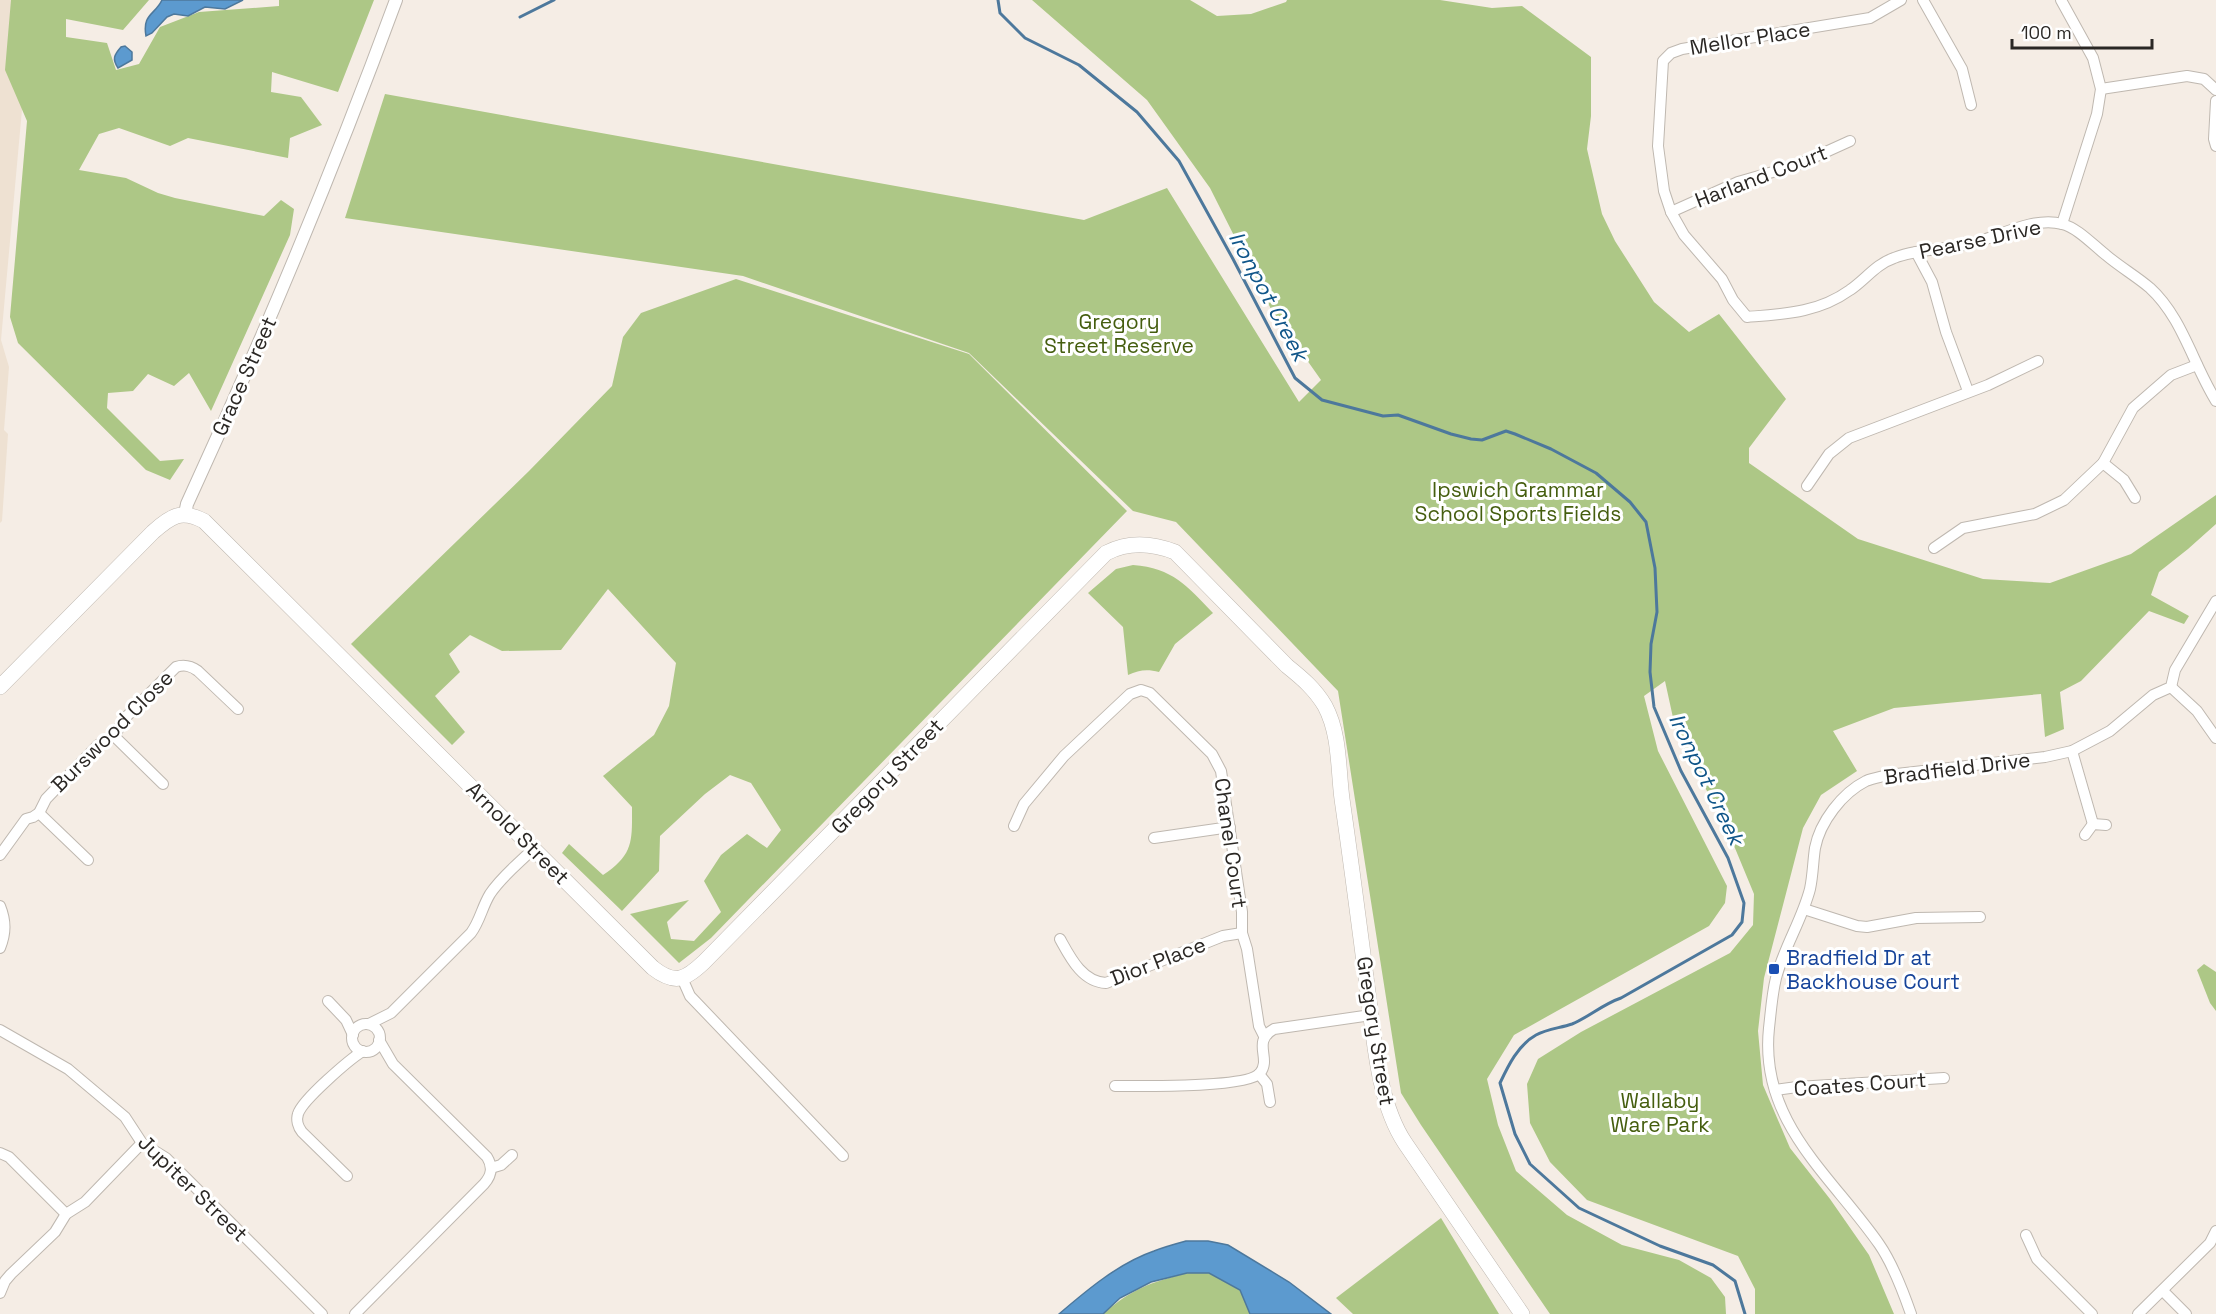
<svg xmlns="http://www.w3.org/2000/svg" width="2216" height="1314" font-family="'Space Grotesk',sans-serif">
	<style>
		.built { fill: #eee1d2 }
		.green { fill: #adc786 }
		.water { fill: #5c9acf; stroke: #4d789c; stroke-width: 1.5 }
		.lines { fill: none; stroke-linecap: round; stroke-linejoin: round }
		.stream { stroke: #4d789c; stroke-width: 3 }
		.minor-casing { stroke: #bfb8b0; stroke-width: 12 }
		.tertiary-casing { stroke: #bfb8b0; stroke-width: 14 }
		.secondary-casing { stroke: #bfb8b0; stroke-width: 16 }
		.minor { stroke: #fff; stroke-width: 10 }
		.tertiary { stroke: #fff; stroke-width: 12 }
		.secondary { stroke: #fff; stroke-width: 15 }
		.transit-dot { fill: #1a4fb4; stroke: #fff; stroke-width: 2 }
		.labels { text-anchor: middle; dominant-baseline: central; stroke-width: 6; stroke-linejoin: round; paint-order: stroke }
		.street-label { font-size: 21px; fill: #2a2724; stroke: #fff }
		.park-label { font-size: 21px; fill: #455e0f; stroke: #fff }
		.transit-label { font-size: 21px; fill: #164399; stroke: #fff; text-anchor: start }
		.water-label { font-size: 22px; font-style: italic; fill: #105689; stroke: #fff }
	</style>
	<rect width="100%" height="100%" fill="#f5ede5"/>
	<path class="built" d="M0,0H32L1,340L9,367L4,430L8,434L2,521L0,523Z"/>
	<g class="green">
		<path d="M11,0H149L123,30L66,19V37L107,43L116,70L139,64L160,27L199,12L279,6V0H374L338,92L272,72L271,92L301,97L322,125L290,138L288,158L188,138L170,146L119,128L99,134L79,170L126,178L158,193L175,198L264,216L281,200L294,209L290,235L211,411L189,373L174,386L148,374L133,391L108,393L107,408L160,461L184,459L170,480L146,470L18,343L10,317L27,121L5,70Z"/>
		<path d="M1032,0H1190L1217,16L1251,14L1286,2L1287,0H1440L1492,8L1522,6L1591,57V116L1587,149L1602,214L1615,241L1654,302L1689,332L1719,314L1786,399L1749,448V463L1858,539L1983,579L2050,583L2131,554L2216,495V524L2188,549L2159,572L2151,595L2189,616L2184,624L2149,611L2081,681L2060,692L2064,729L2045,737L2041,694L1894,708L1833,731L1857,771L1821,795L1803,828L1764,978L1758,1031L1763,1085L1790,1148L1830,1199L1869,1255L1894,1314H1755V1289L1738,1256L1587,1200L1550,1162L1530,1123L1527,1084L1538,1059L1581,1032L1730,953L1753,925L1754,894L1725,824L1677,736L1665,681L1644,696L1658,751L1727,886L1725,903L1709,926L1514,1035L1487,1079L1498,1125L1516,1171L1567,1215L1622,1245L1679,1260L1711,1278L1725,1297L1726,1314H1550L1421,1125L1401,1093L1338,691L1176,522L1133,511L969,353L743,276L345,218L385,94L1084,220L1167,188L1299,402L1321,380L1271,309L1210,188L1147,100Z"/>
		<path d="M736,279L969,354L1127,511L711,938L679,963L630,914L689,900L667,922L671,939L694,941L721,912L704,881L721,855L747,834L767,848L781,830L751,783L730,775L705,794L660,836L659,871L622,911L562,853L569,844L603,875C634,854 632,841 632,807L603,776L654,735L669,706L676,663L608,589L561,650L502,651L470,635L449,654L460,672L435,696L465,732L452,745L351,644L529,471L612,386L623,337L641,313Z"/>
		<path d="M1133,565C1173,568 1187,586 1213,613L1175,644L1159,672C1147,669 1139,670 1128,675L1123,627L1088,593L1116,569Z"/>
		<path d="M2204,964L2216,972V1011L2210,1003L2197,970Z"/>
		<path d="M1441,1218L1499,1314H1353L1336,1298Z"/>
		<path d="M1187,1273H1209L1240,1290L1250,1314H1103C1131,1289 1152,1282 1187,1273Z"/>
	</g>
	<g class="water">
		<path d="M162,0H243L225,9L205,7L188,16L174,14L167,17L152,33L146,36C142,14 155,15 162,0Z"/>
		<path d="M125,46L132,52V60L118,68C112,59 114,55 121,47Z"/>
		<path d="M1186,1241H1208L1228,1245L1289,1282L1331,1314H1250L1240,1290L1209,1273H1187L1151,1282L1120,1298L1103,1314H1059C1087,1290 1119,1263 1154,1251C1164,1247 1175,1244 1186,1241Z"/>
	</g>
	<g class="lines">
		<g class="stream">
			<path d="M998,0L1000,13L1025,38L1079,65L1137,112L1179,161L1233,259L1295,378L1322,400L1383,416L1398,415L1451,434L1471,439L1482,440L1506,431L1515,434L1551,449L1596,473L1630,502L1646,522L1655,568L1657,612L1651,644L1650,672L1654,707L1681,771L1728,858L1744,903L1742,922L1732,935L1621,998C1603,1004 1589,1017 1572,1024C1560,1028 1547,1029 1536,1035C1518,1045 1508,1066 1500,1083L1515,1134L1530,1164L1579,1208L1660,1246L1713,1265L1735,1281L1745,1314"/>
			<path d="M520,17L554,0"/>
		</g>
		<g class="minor-casing">
			<g id="minor">
				<path d="M1901,0L1870,18L1682,49L1671,53L1663,61L1658,146L1664,191L1671,212L1684,235L1722,279L1733,300L1747,317C1784,314 1818,313 1850,290C1865,280 1876,264 1894,258C1919,248 1948,250 1974,243C1999,236 2035,216 2062,224C2078,228 2093,245 2106,255C2120,267 2136,276 2150,288C2182,317 2193,364 2216,401"/>
				<path d="M1923,0L1962,69L1971,105"/>
				<path d="M2061,0L2093,58L2101,89L2097,114L2062,224"/>
				<path d="M2101,89L2187,76L2204,79L2216,90"/>
				<path d="M2216,101L2214,139L2216,146"/>
				<path d="M1671,212L1738,182L1797,165L1850,141"/>
				<path d="M1916,252L1932,282L1946,332L1968,391"/>
				<path d="M2103,463L2124,480L2135,498"/>
				<path d="M1807,486L1829,454L1849,438L1988,385L2038,361"/>
				<path d="M1934,548L1963,528L2035,514L2064,500L2103,463L2133,408L2171,375L2197,365"/>
				<path d="M2171,687L2197,711L2216,738"/>
				<path d="M114,736L163,784"/>
				<path d="M2072,751L2093,824"/>
				<path d="M39,813L88,860"/>
				<path d="M1014,826L1024,804L1064,756L1130,694L1141,690L1150,693L1212,754L1221,771L1242,912V933L1247,949L1259,1026L1264,1036"/>
				<path d="M2085,835L2093,824L2106,825"/>
				<path d="M1154,838L1230,827"/>
				<path d="M0,855L26,819L33,817L39,813L46,799L98,745L114,736L125,718L176,667C185,664 191,666 198,671L238,709"/>
				<path d="M0,906C6,921 6,933 0,948"/>
				<path d="M1804,909L1857,926L1867,927L1916,918L1980,917"/>
				<path d="M1060,939C1070,957 1082,982 1106,983L1223,936L1242,933"/>
				<path d="M682,978L690,996L843,1156"/>
				<path d="M328,1001L346,1020L353,1035"/>
				<path d="M369,1024L391,1013L471,933C480,921 482,907 490,894C501,877 519,863 533,849"/>
				<circle cx="366" cy="1038" r="14"/>
				<path d="M0,1030L68,1069L125,1117L142,1143L166,1158L322,1314"/>
				<path d="M1259,1074L1267,1084L1270,1102"/>
				<path d="M1115,1086C1138,1086 1248,1088 1260,1073C1272,1058 1251,1042 1274,1029L1371,1015"/>
				<path d="M1775,1090L1797,1087L1944,1078"/>
				<path d="M0,1153L9,1157L66,1214"/>
				<path d="M491,1168L501,1165L512,1155"/>
				<path d="M347,1176L302,1132C298,1127 296,1120 298,1114C302,1100 350,1059 363,1051"/>
				<path d="M2026,1235L2037,1259L2092,1314"/>
				<path d="M2163,1291L2186,1314"/>
				<path d="M0,1293L5,1281L11,1274L55,1232L66,1214L85,1202L142,1143"/>
				<path d="M355,1314L484,1184C492,1175 493,1167 487,1157L393,1064L379,1040"/>
				<path d="M1911,1314C1903,1291 1893,1264 1879,1244C1831,1175 1759,1122 1769,1028C1771,1011 1772,994 1776,978C1784,947 1802,920 1810,889C1813,875 1813,861 1815,848C1820,822 1842,793 1866,781C1873,778 1881,777 1888,775L2045,757L2072,751L2110,731L2153,695L2171,687L2175,670L2216,601"/>
				<path d="M2138,1314L2210,1243L2216,1231"/>
			</g>
		</g>
		<g class="tertiary-casing">
			<path id="tertiary" d="M185,514L187,504C263,339 333,171 396,0"/>
		</g>
		<g class="secondary-casing">
			<path id="secondary" d="M0,687L153,532C171,516 181,509 204,521L653,968C675,985 685,980 704,962L1106,553C1129,541 1152,543 1175,552L1287,666C1302,678 1315,689 1325,706C1340,734 1338,768 1342,799C1351,861 1359,923 1367,985C1374,1035 1377,1101 1405,1143L1522,1314"/>
		</g>
		<use href="#minor" class="minor"/>
		<use href="#tertiary" class="tertiary"/>
		<use href="#secondary" class="secondary"/>
	</g>
	<rect class="transit-dot" x="1768" y="963" width="12" height="12" rx="3"/>
	<g class="labels">
		<g class="street-label">
			<text transform="translate(1750 38) rotate(-9)">Mellor Place</text>
			<text transform="translate(1761 176) rotate(-21)">Harland Court</text>
			<text transform="translate(1980 239) rotate(-12)">Pearse Drive</text>
			<text transform="translate(244 376) rotate(-66)">Grace Street</text>
			<text transform="translate(112 731) rotate(-45)">Burswood Close</text>
			<text transform="translate(1957 768) rotate(-7)">Bradfield Drive</text>
			<text transform="translate(887 776) rotate(-46)">Gregory Street</text>
			<text transform="translate(518 833) rotate(45)">Arnold Street</text>
			<text transform="translate(1231 843) rotate(82)">Chanel Court</text>
			<text transform="translate(1158 961) rotate(-21)">Dior Place</text>
			<text transform="translate(1376 1031) rotate(81)">Gregory Street</text>
			<text transform="translate(1860 1084) rotate(-4)">Coates Court</text>
			<text transform="translate(193 1188) rotate(44)">Jupiter Street</text>
		</g>
		<g class="park-label">
			<text x="1119" y="321">Gregory<tspan x="1119" dy="24">Street Reserve</tspan></text>
			<text x="1518" y="489">Ipswich Grammar<tspan x="1518" dy="24">School Sports Fields</tspan></text>
			<text x="1660" y="1100">Wallaby<tspan x="1660" dy="24">Ware Park</tspan></text>
		</g>
		<g class="transit-label">
			<text x="1786" y="957">Bradfield Dr at<tspan x="1786" dy="24">Backhouse Court</tspan></text>
		</g>
		<g class="water-label">
			<text transform="translate(1269 296) rotate(62)">Ironpot Creek</text>
			<text transform="translate(1707 779) rotate(64)">Ironpot Creek</text>
		</g>
	</g>
	<path d="M2012 39v9h140v-9" fill="none" stroke="#2a2724" stroke-width="3"/>
	<text x="2021" y="39" font-size="18" fill="#2a2724" stroke="#ffffff" stroke-width="4.5" paint-order="stroke">100 m</text>
</svg>
